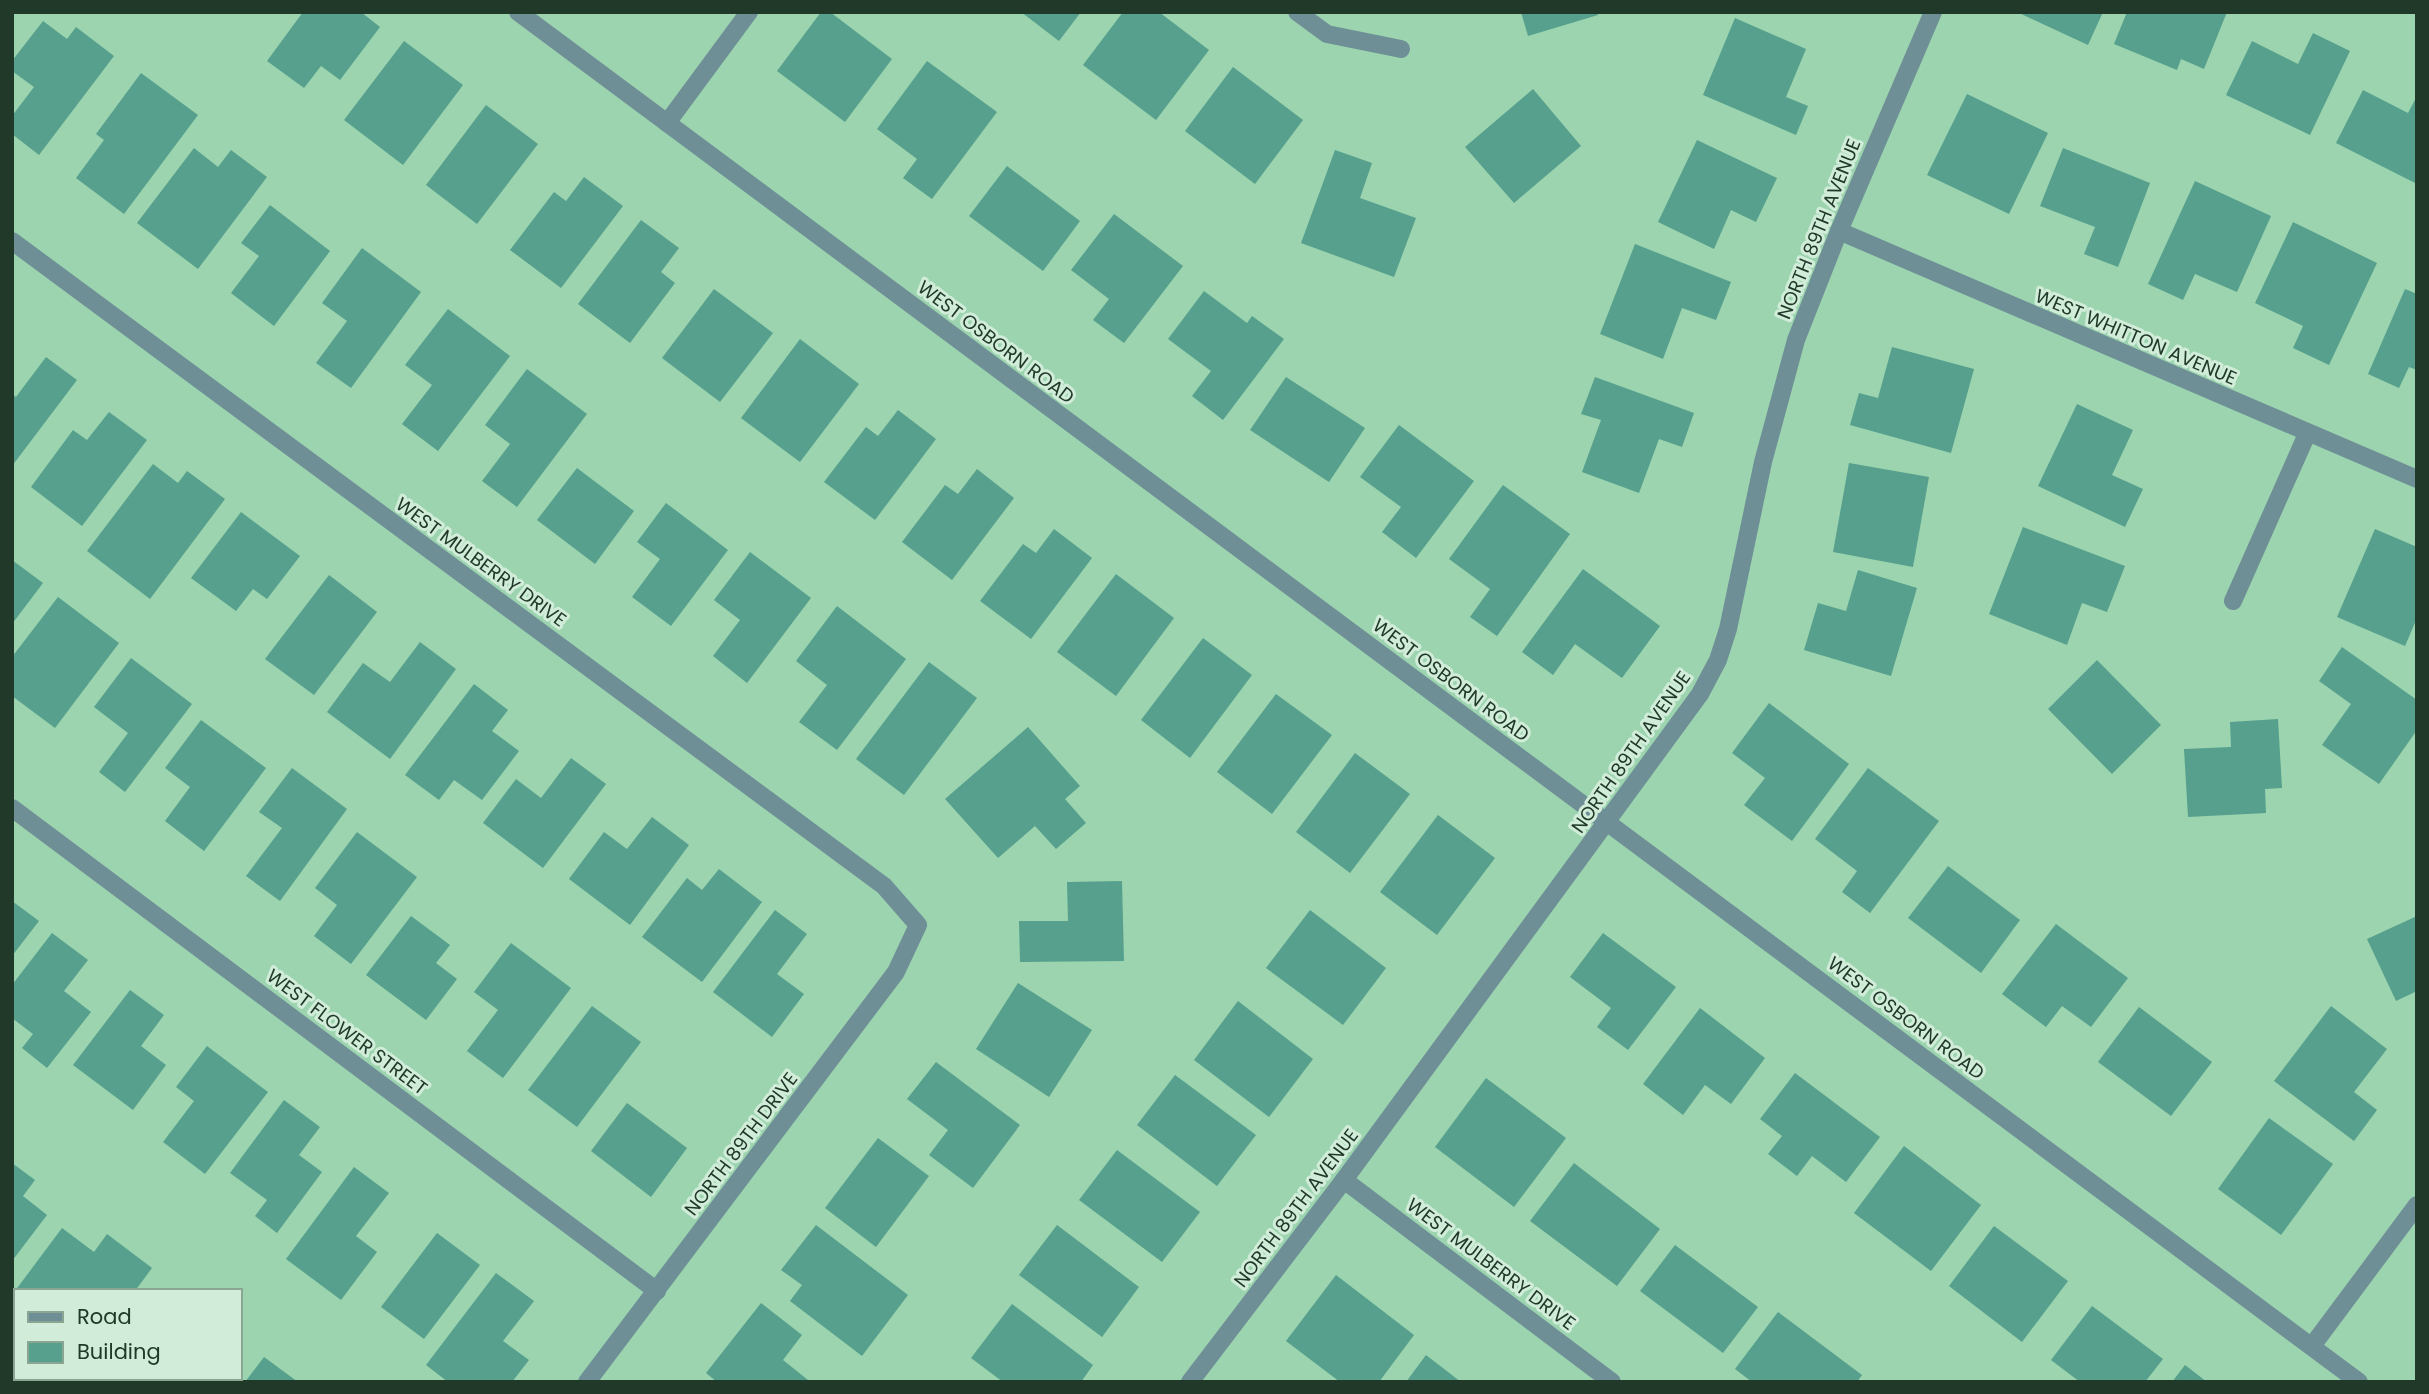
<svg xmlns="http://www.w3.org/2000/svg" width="2429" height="1394" font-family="Poppins,sans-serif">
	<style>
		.building { fill: #56a08d }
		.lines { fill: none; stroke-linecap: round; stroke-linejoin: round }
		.minor { stroke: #6f8f97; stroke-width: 18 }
		.labels { text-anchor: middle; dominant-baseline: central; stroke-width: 6; stroke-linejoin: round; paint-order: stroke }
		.street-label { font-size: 19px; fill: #213929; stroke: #d1edd9 }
	</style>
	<rect width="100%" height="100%" fill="#9bd4ae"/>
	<g class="building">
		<path d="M303,12H361L380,27L340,80L321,66L304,88L267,61Z"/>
		<path d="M821,12H830L892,59L845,122L777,71Z"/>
		<path d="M1021,12H1081L1059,41Z"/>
		<path d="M1123,12H1159L1209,50L1156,120L1083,65Z"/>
		<path d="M1521,12H1597L1598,15L1528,36Z"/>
		<path d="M2017,12H2103L2088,45Z"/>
		<path d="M2127,12H2227L2204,69L2181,59L2177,70L2114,44Z"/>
		<path d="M1735,18L1806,49L1786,97L1808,106L1796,135L1703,95Z"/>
		<path d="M43,21L67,39L76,27L114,56L39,155L12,134V116L34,87L12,71V61Z"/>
		<path d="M2313,33L2350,51L2310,135L2226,95L2252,41L2298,64Z"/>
		<path d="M404,41L463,85L403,165L344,120Z"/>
		<path d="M927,61L997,112L932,199L903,178L917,159L877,129Z"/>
		<path d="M1233,67L1303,120L1255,184L1185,131Z"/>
		<path d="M141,73L198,115L124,214L76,178L104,140L96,134Z"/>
		<path d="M1533,89L1581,146L1514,203L1465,147Z"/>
		<path d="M2363,90L2408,113L2417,96V184L2336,143Z"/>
		<path d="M1967,94L2048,133L2009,214L1927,175Z"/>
		<path d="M486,105L538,144L477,224L426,185Z"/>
		<path d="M1697,140L1777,178L1756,222L1731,210L1714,249L1658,222Z"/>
		<path d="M194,148L218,167L231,150L267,177L198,269L137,223Z"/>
		<path d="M2063,148L2150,183L2118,267L2084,254L2095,227L2040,206Z"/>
		<path d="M1335,150L1372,163L1360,198L1416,218L1394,277L1301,243Z"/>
		<path d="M1007,166L1080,221L1043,271L969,216Z"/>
		<path d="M584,177L623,206L561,288L510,250L554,192L566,201Z"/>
		<path d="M2195,181L2271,216L2237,292L2195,274L2183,300L2148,284Z"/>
		<path d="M270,205L330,251L274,326L231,293L259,256L241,243Z"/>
		<path d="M1114,214L1183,266L1124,343L1093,320L1109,299L1071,270Z"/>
		<path d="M641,220L679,248L661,272L675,283L630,343L578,304Z"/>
		<path d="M2293,222L2377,263L2329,365L2293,348L2303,326L2255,303Z"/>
		<path d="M1635,244L1731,282L1716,320L1682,308L1663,359L1600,334Z"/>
		<path d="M362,248L421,292L351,388L316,363L347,321L322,303Z"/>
		<path d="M714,289L773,333L720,402L662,358Z"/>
		<path d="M2405,289L2417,294V370L2409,367L2399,388L2368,374Z"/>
		<path d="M1204,291L1247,323L1252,316L1284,339L1223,420L1192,396L1211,371L1168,339Z"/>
		<path d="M448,309L510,356L438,451L402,424L432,385L405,365Z"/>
		<path d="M800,339L859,384L800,462L741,418Z"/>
		<path d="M1892,347L1974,369L1951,453L1850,425L1859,393L1878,398Z"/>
		<path d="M46,357L77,380L12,466V394L16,397Z"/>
		<path d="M527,369L587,414L517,507L482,481L510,444L485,425Z"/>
		<path d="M1286,377L1365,428L1329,482L1250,430Z"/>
		<path d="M1595,377L1694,413L1682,447L1659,439L1639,493L1582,472L1601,420L1581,414Z"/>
		<path d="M2077,404L2133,430L2112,475L2143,489L2125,527L2038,486Z"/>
		<path d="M898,410L936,439L875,520L824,482L866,427L878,436Z"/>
		<path d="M109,412L147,440L82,526L31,487L73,430L87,440Z"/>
		<path d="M1399,425L1474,481L1416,558L1382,532L1401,507L1360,477Z"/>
		<path d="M1849,463L1929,477L1913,567L1833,552Z"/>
		<path d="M153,464L178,483L187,471L225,499L150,599L87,551Z"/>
		<path d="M577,468L634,511L595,564L537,520Z"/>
		<path d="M977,469L1014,498L952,580L902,542L945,485L958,494Z"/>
		<path d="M1503,485L1570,534L1497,636L1470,617L1490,589L1449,559Z"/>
		<path d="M666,503L728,550L671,626L632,597L660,559L637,542Z"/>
		<path d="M241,512L300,556L267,599L253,589L236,611L191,578Z"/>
		<path d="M2023,527L2125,566L2107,612L2082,603L2067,645L1989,614Z"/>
		<path d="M1054,529L1092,558L1031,639L980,601L1023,544L1036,553Z"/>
		<path d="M2375,529L2417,547V618L2405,646L2337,617Z"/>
		<path d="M750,552L811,598L747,683L713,656L740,620L714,600Z"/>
		<path d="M12,560L43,583L12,624Z"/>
		<path d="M1583,569L1660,626L1622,678L1575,644L1553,675L1522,652Z"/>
		<path d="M1858,570L1917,588L1891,676L1804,650L1818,603L1846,611Z"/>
		<path d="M1116,574L1174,618L1116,696L1057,652Z"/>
		<path d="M329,575L377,612L314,695L265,659Z"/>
		<path d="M58,597L119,643L55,728L12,696V657Z"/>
		<path d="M837,606L906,659L837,750L799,722L827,685L796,661Z"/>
		<path d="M1203,638L1252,675L1190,758L1141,720Z"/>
		<path d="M420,642L456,669L390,759L327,712L363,663L390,682Z"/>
		<path d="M2342,647L2417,700V730L2379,784L2322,745L2351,704L2319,681Z"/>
		<path d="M131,658L192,704L125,792L99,772L128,733L94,707Z"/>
		<path d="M2097,660L2161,725L2112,774L2048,709Z"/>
		<path d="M929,662L977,698L904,795L856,759Z"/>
		<path d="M474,684L508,710L492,731L519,751L482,800L454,780L439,800L405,775Z"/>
		<path d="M1276,694L1332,735L1272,814L1217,772Z"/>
		<path d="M1769,703L1849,764L1792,841L1744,805L1765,778L1732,753Z"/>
		<path d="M2278,719L2282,788L2265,789L2266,813L2188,817L2184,749L2231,747L2230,722Z"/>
		<path d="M201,720L266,768L204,851L165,821L190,787L165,768Z"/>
		<path d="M1028,727L1080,786L1065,799L1086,823L1056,849L1035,826L998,858L945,799Z"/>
		<path d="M1355,753L1410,794L1350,873L1296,832Z"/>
		<path d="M571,758L606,784L543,868L483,823L516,779L541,798Z"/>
		<path d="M292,768L347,809L280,901L246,876L282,828L259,812Z"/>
		<path d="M1868,768L1939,821L1870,913L1842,892L1857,871L1815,839Z"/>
		<path d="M1438,815L1495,858L1437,935L1380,892Z"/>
		<path d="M652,817L689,845L630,925L569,879L604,832L627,849Z"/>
		<path d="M357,832L417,877L351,964L314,936L337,905L315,888Z"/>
		<path d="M1948,866L2020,920L1981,973L1908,918Z"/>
		<path d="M719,869L762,902L702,982L642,937L687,878L702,890Z"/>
		<path d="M1122,881L1124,961L1020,962L1019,921H1068L1067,882Z"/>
		<path d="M12,901L39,921L12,956Z"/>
		<path d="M775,910L807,934L777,974L804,994L772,1037L713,992Z"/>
		<path d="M1310,910L1386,968L1343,1025L1266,968Z"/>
		<path d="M411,916L450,945L436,963L457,979L426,1020L366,975Z"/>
		<path d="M2417,916V991L2396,1001L2367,939Z"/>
		<path d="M2056,924L2128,978L2091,1027L2062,1006L2046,1027L2002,994Z"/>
		<path d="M52,933L88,960L64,991L91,1012L47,1068L22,1048L33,1034L12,1018V985Z"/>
		<path d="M1603,933L1676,987L1628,1050L1597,1027L1611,1008L1570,977Z"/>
		<path d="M511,943L571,988L503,1078L467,1051L498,1010L474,992Z"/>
		<path d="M1018,983L1092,1030L1049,1097L976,1049Z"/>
		<path d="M130,990L164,1015L141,1046L166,1065L133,1110L73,1065Z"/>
		<path d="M1238,1001L1313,1059L1269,1117L1194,1060Z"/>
		<path d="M592,1006L641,1042L577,1127L528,1090Z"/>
		<path d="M2331,1006L2387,1049L2354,1092L2377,1110L2354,1141L2274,1081Z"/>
		<path d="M2139,1007L2212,1062L2171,1116L2098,1062Z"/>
		<path d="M1700,1008L1765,1058L1731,1104L1705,1085L1683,1115L1643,1084Z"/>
		<path d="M207,1046L268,1092L205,1174L163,1142L194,1101L176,1087Z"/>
		<path d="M936,1062L1020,1125L973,1188L929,1155L948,1130L907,1099Z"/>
		<path d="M1795,1073L1880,1137L1846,1182L1812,1156L1797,1176L1768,1154L1782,1136L1760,1119Z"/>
		<path d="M1175,1075L1256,1135L1217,1186L1137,1125Z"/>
		<path d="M1486,1078L1566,1138L1514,1207L1435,1147Z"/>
		<path d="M284,1100L320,1127L299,1155L322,1172L277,1233L255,1216L267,1200L230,1173Z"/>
		<path d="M627,1103L687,1148L651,1197L591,1151Z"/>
		<path d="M2269,1118L2333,1164L2281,1235L2218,1189Z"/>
		<path d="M878,1138L929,1176L876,1247L825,1208Z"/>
		<path d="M1904,1146L1981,1205L1931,1271L1854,1213Z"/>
		<path d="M1117,1150L1200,1212L1162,1262L1079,1200Z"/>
		<path d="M12,1163L35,1180L23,1196L47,1215L12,1261Z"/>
		<path d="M1574,1163L1660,1229L1617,1286L1530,1221Z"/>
		<path d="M354,1167L389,1193L356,1236L377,1252L341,1300L286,1259Z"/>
		<path d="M816,1225L908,1295L862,1356L790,1301L802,1285L781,1270Z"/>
		<path d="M1057,1225L1139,1287L1102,1337L1019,1275Z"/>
		<path d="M1994,1226L2068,1281L2022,1342L1949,1286Z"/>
		<path d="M62,1228L94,1252L107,1234L152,1268L135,1291H15Z"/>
		<path d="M437,1233L480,1265L424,1339L381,1307Z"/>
		<path d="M1675,1245L1758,1307L1723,1353L1640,1291Z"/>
		<path d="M496,1273L534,1301L503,1341L529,1360L512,1382H448L426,1365Z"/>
		<path d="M1336,1275L1414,1335L1379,1382H1340L1286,1341Z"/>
		<path d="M761,1303L802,1335L783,1360L808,1380L806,1382H717L706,1373Z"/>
		<path d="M1012,1304L1093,1365L1081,1382H1003L971,1358Z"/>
		<path d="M2092,1306L2163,1359L2145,1382H2080L2051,1360Z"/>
		<path d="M1778,1312L1862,1375L1857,1382H1752L1735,1369Z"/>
		<path d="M1426,1355L1461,1382H1406Z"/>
		<path d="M264,1357L298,1382H245Z"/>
		<path d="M2185,1365L2207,1382H2172Z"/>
		<path d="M129,1378H221L218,1382L178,1380L177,1382H134Z"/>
	</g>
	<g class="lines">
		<g class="minor">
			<path d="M518,12L2359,1382"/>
			<path d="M1297,12L1327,34L1401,49"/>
			<path d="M667,123L749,12"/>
			<path d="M1839,231L2417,479"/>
			<path d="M12,241L884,886L918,925L896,972L587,1382"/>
			<path d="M2233,601L2307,434"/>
			<path d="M12,808L657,1291"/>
			<path d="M1344,1180L1612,1382"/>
			<path d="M2312,1346L2417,1205"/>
			<path d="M1190,1382L1344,1180L1700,694L1718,660L1728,629L1763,462L1796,340L1839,231L1933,12"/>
		</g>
	</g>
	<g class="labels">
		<g class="street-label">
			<text transform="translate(1819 229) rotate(-68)">NORTH 89TH AVENUE</text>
			<text transform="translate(2136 337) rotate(23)">WEST WHITTON AVENUE</text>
			<text transform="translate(996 342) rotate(37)">WEST OSBORN ROAD</text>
			<text transform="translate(481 562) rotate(36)">WEST MULBERRY DRIVE</text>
			<text transform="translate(1451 680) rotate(37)">WEST OSBORN ROAD</text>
			<text transform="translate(1631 752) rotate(-55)">NORTH 89TH AVENUE</text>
			<text transform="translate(1906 1018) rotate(37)">WEST OSBORN ROAD</text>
			<text transform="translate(347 1032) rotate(37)">WEST FLOWER STREET</text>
			<text transform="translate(741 1144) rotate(-53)">NORTH 89TH DRIVE</text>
			<text transform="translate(1296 1208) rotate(-53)">NORTH 89TH AVENUE</text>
			<text transform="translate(1491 1264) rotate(37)">WEST MULBERRY DRIVE</text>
		</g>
	</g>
	<rect width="2429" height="1394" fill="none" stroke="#213929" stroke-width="28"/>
	<rect x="14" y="1289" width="228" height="91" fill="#d1edd9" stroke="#8ba593" stroke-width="2"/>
	<rect x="28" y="1312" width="35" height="10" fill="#6f8f97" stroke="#8ba593" stroke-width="2"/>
	<text x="77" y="1324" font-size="21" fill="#213929">Road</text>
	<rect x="28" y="1342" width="35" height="21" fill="#56a08d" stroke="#8ba593" stroke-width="2"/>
	<text x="77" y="1359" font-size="21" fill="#213929">Building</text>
</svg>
